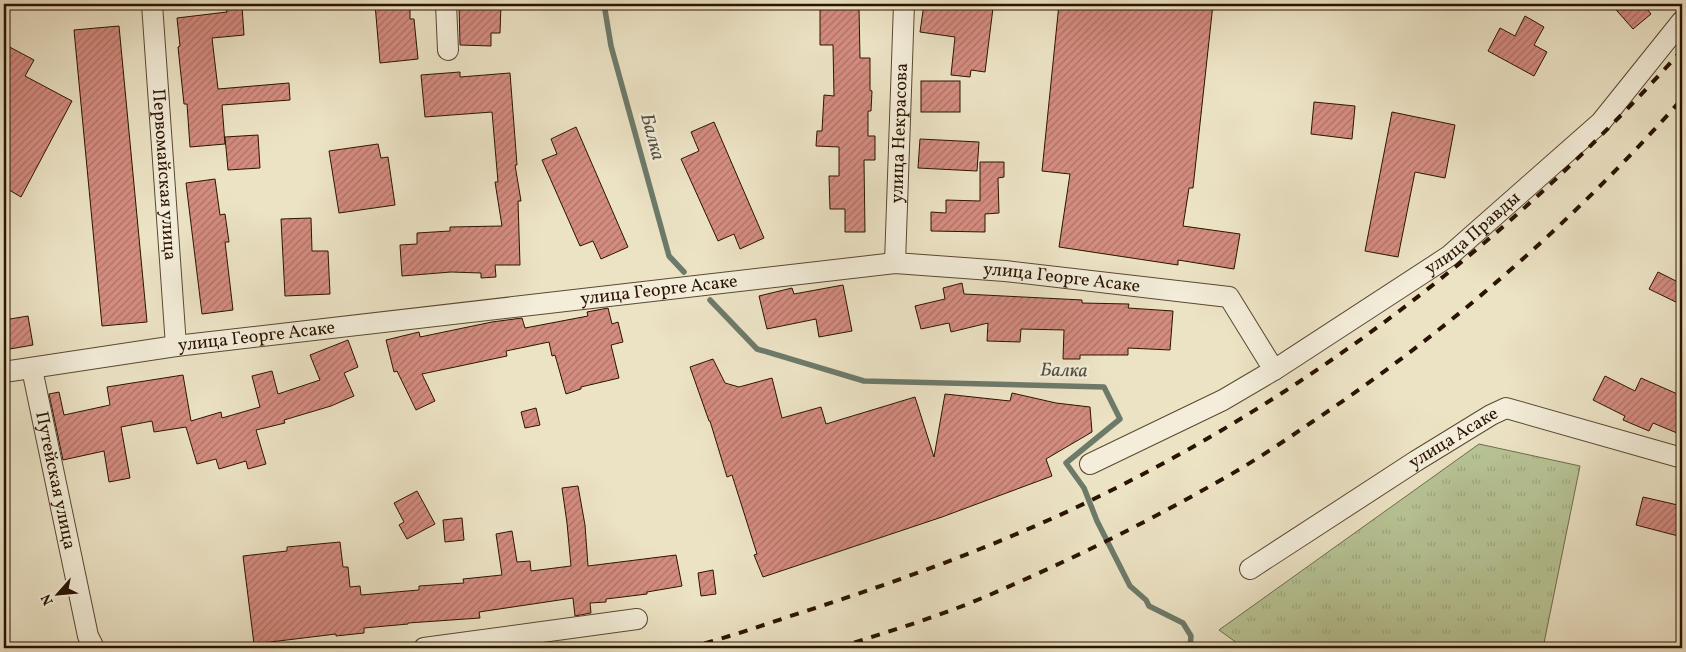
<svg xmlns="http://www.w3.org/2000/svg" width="1686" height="652" font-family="Vollkorn,serif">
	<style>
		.grass { fill: url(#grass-tufts); stroke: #706c4a }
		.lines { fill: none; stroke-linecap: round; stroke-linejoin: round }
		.stream { stroke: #6d7a6a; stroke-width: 5.5 }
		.building { fill: url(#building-hatch); stroke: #2a1400 }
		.minor-casing { stroke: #5a4831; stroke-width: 22 }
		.minor { stroke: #f3edd9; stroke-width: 20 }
		.rail { stroke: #2a1400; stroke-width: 4; stroke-dasharray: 9 9; stroke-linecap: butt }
		.labels { text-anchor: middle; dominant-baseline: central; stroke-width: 5; stroke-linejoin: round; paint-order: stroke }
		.street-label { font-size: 18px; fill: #2a1400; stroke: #f3edd9 }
		.water-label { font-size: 19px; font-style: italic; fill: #51503e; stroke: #f3edd9 }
	</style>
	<defs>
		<pattern id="grass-tufts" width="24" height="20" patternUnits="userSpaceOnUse" patternTransform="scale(1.25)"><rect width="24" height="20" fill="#b7c495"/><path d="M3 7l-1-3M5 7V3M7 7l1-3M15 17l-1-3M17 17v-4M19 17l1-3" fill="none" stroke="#9ea87f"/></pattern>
		<pattern id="building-hatch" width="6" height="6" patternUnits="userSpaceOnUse" patternTransform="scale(1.25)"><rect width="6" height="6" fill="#d48c80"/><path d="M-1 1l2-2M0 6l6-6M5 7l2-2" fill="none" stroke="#ac7166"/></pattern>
	</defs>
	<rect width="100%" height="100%" fill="#ece3c5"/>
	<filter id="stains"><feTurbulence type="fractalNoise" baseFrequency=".004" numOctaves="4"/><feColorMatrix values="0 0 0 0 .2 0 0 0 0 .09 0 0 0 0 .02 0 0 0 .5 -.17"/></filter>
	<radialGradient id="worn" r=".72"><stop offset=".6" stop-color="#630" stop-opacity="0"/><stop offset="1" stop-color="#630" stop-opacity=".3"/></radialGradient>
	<path class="grass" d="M1479,444L1580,466L1543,648H1244L1219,630Z"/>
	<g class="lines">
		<g class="stream">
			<path d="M604,4L611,46L669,256L684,272"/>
			<path d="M710,300L757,349L864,381L1104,387L1120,419L1066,463L1084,488L1097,521L1130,586L1146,600L1149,606L1183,623L1191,636L1190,648"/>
		</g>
	</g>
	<g class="building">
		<path d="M375,4H410V19H414L418,59L380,63Z"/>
		<path d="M459,4H501L500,33H491V46L460,45Z"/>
		<path d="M924,4H963L993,8L985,72L971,70L970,77L951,75L955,37L920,32Z"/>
		<path d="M1059,4H1213L1193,188H1189L1183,226L1240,234L1234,269L1178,260V265L1059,247L1070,174L1042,171Z"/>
		<path d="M1611,4H1643L1651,14L1633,29Z"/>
		<path d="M242,6L244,35L212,38L218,89L289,83L290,100L222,105L225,144L190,147L187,104H184L178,47L180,46L177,18L227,12L226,8Z"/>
		<path d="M859,8L860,58H870V90L872,91L871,111H868V136H875V160H864L865,232H845V209H830L829,176H839V147L816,146L817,131H822L824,95L834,96L833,45H820V9Z"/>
		<path d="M1525,16L1544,27L1534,45L1547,52L1534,76L1488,51L1500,28L1515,36Z"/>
		<path d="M119,26L147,322L102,326L74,30Z"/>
		<path d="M4,44L34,60L25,76L72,101L21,197L4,187Z"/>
		<path d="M460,72V77L510,73L517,165H515L521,201H518L520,265H495L496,277L481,278V273L451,272L402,276L400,245L417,244V233L450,231V227L502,226L495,182H498L492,112L425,117L421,75Z"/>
		<rect x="921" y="81" width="39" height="31"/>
		<path d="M1314,102L1355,106L1352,139L1311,134Z"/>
		<path d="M1392,112L1455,125L1445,178L1415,172L1398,257L1365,251Z"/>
		<path d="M714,122L764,238L740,249L734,234L718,241L681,159L699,151L691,132Z"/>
		<path d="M576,127L628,247L601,259L593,241L580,246L542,160L557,154L551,139Z"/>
		<path d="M258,135L260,168L228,170L225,137Z"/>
		<path d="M920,139L979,142L977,171L918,168Z"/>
		<path d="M378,144L381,158L388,157L395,205L339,213L329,151Z"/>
		<path d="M980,162H1004V177L998,178L999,213L985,214V232L931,231V212L946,213V200L980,201Z"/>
		<path d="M215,179L220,215L225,214L229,242H225L233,310L202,314L186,183Z"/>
		<path d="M311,218L312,251H328L330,294L285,296L281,219Z"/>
		<path d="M1658,272L1682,284V305L1649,289Z"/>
		<path d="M962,283L964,294L1082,300V303L1129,304L1128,308L1173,311L1170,350L1128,348V355H1080V359H1063L1064,330L1021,329L1020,342L987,341L988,323L951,332L949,323L921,329L915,306L945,299L943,288Z"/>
		<path d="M843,285L852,331L819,337L816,319L767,329L759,296L792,288L794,294Z"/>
		<path d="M608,308L612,324L618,322L623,342L611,345L619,378L581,387V389L566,394L555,355L552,356L549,342L506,351L507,356L422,374L435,401L416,410L397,371L394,372L386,340L419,332L420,337L492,322L522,318L525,328L588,316L587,312Z"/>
		<path d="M28,316L33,345L4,350V320Z"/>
		<path d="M348,340L358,367L344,373L354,396L331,406L284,420L285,423L256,430L266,464L248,469L246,461L219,469L216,459L197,464L186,427L154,432L152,421L121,427L130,478L109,482L104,451L63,460L49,394L59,392L64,415L110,405L107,387L183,375L191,421L221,412L222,418L260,407L252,376L272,371L278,394L320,380L310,355Z"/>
		<path d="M713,359L725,383L739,387L772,378L782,418L821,407L826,424L915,397L934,457L945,394L1010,401L1012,393L1056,403L1090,407L1092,432L1046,459L1052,476L942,517L763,577L754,555L757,554L732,475L727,477L710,421H709L690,367Z"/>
		<path d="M1605,376L1635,391L1641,378L1682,396V419L1677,433L1653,423L1649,431L1623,420L1625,416L1593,400Z"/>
		<path d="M536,408L540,425L525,428L521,412Z"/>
		<path d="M578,486L585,525L588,566L676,555L682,586L647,592V594L606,599V602L590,603L591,613L575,616L573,598L479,612L480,618L408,623V624L364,628V633L336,636V634L254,644L243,556L287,551V547L340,542L343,567H348L350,587L360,586L361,595L419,590V586L464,583L463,579L502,575L496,534L512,531L517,562L530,561L531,571L571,566L567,523L562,488Z"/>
		<path d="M417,491L435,524L407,539L399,525L404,522L394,503Z"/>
		<path d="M1643,497L1682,506V537L1636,525Z"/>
		<path d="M462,518L464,540L445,542L443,520Z"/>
		<path d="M713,570L716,594L701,596L698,573Z"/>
	</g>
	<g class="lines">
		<g class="minor-casing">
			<g id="minor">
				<path id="s1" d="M152,4L176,346"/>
				<path d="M446,4L448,50"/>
				<path id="s2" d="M895,263L904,4"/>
				<path id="s3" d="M32,369L88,636L94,648"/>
				<path id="s4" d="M4,372L176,346L895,263L1005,271L1229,297L1274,370"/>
				<path id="s5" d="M1090,464L1223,400L1274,370L1449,256L1601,122L1682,21"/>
				<path id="s6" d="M1250,569L1416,461L1491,415L1506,408L1682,458"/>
				<path d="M424,648L637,619"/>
			</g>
		</g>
		<use href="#minor" class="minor"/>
		<g class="rail">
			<path d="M687,648C727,638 766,624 806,611C911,577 1015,539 1114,489C1329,381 1522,229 1682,50"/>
			<path d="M837,648C887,632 938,617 987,596C1064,563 1140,526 1212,485C1247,466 1280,444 1312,422C1450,330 1572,223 1682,99"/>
		</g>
	</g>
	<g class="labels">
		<g class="street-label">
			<text stroke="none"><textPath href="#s2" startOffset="130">улица Некрасова</textPath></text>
			<text stroke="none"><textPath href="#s1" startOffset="171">Первомайская улица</textPath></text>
			<text stroke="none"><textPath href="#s5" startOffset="448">улица Правды</textPath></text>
			<text stroke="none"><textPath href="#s4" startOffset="1065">улица Георге Асаке</textPath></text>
			<text stroke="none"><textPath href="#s4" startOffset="660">улица Георге Асаке</textPath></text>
			<text stroke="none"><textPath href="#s4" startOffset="255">улица Георге Асаке</textPath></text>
			<text stroke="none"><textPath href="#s6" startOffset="242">улица Асаке</textPath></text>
			<text stroke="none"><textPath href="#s3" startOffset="114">Путейская улица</textPath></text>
		</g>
		<g class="water-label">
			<text transform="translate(652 137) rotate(75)">Балка</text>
			<text transform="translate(1064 371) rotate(1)">Балка</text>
		</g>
	</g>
	<rect width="1686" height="652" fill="none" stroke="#ece3c5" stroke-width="20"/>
	<rect x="5" y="5" width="1676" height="642" fill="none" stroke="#2a1400" stroke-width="2.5"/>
	<rect x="10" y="10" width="1666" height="632" fill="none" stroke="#2a1400"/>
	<g transform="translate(58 594) rotate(243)" stroke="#f3edd9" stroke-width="4" paint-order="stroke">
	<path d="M0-4L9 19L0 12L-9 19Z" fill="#2a1400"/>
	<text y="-8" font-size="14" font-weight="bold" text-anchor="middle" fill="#2a1400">N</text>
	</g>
	<rect width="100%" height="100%" filter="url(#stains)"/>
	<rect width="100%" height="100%" fill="url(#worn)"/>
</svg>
